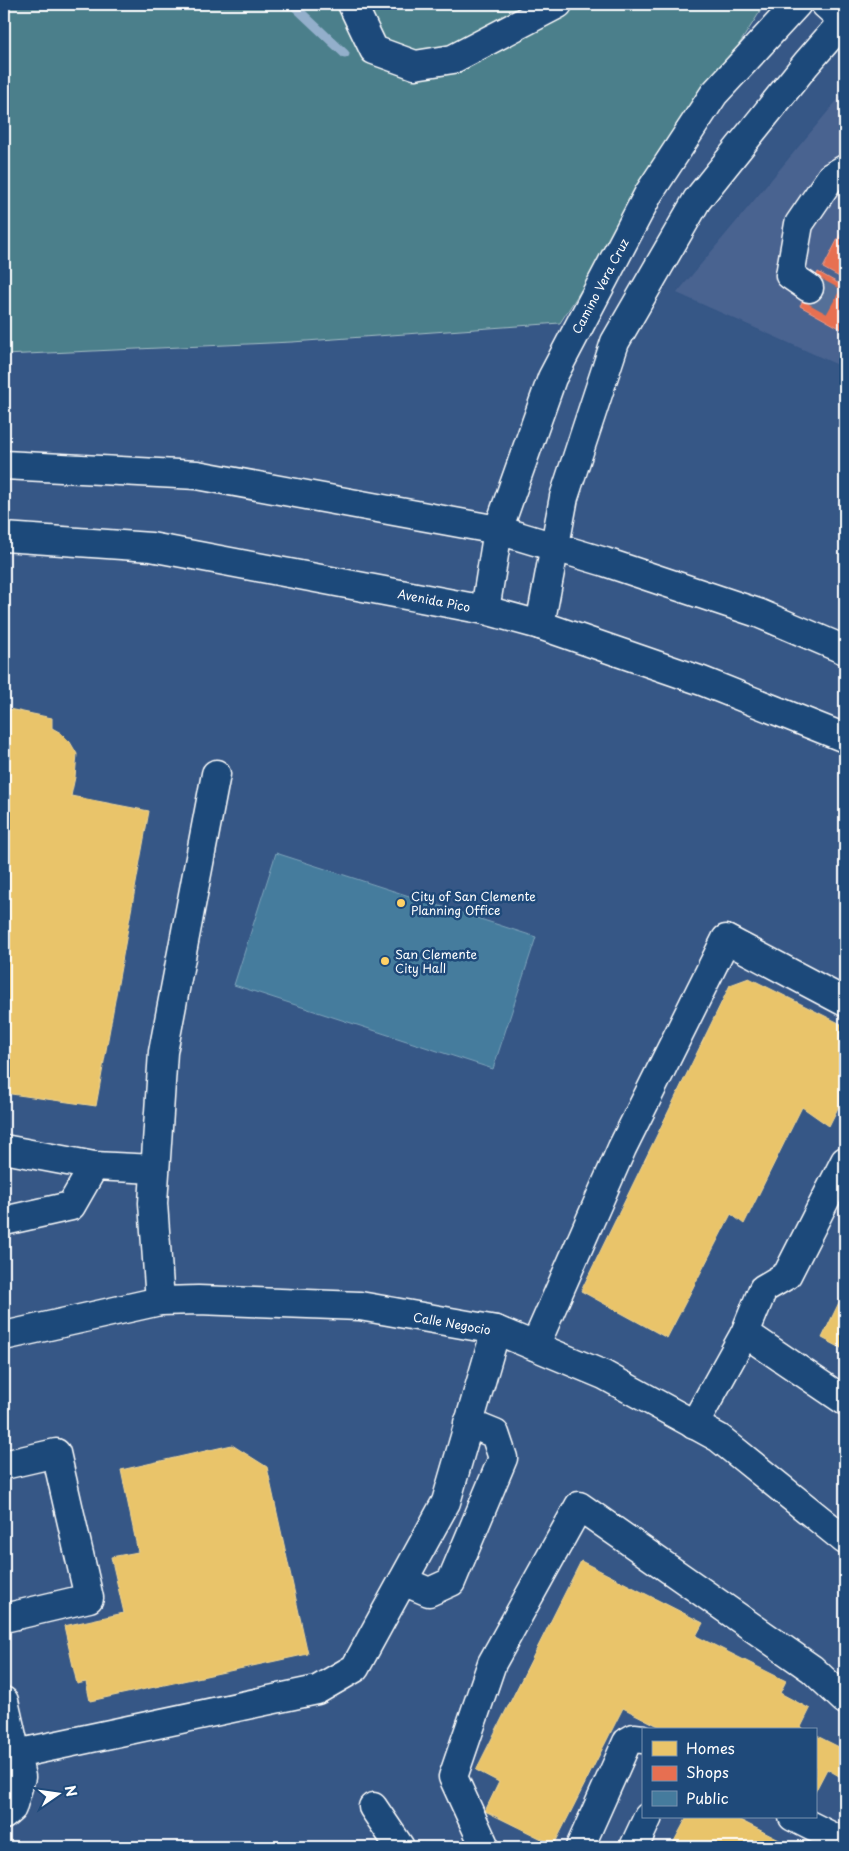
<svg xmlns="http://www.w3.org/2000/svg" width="849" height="1851" font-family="'Playpen Sans',sans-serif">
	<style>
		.built { fill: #4a6390 }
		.green { fill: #4c7f8b; stroke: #a6bfc5 }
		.homes { fill: #e9c46a; stroke: #f0d697 }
		.shops { fill: #e76f51; stroke: #ee9a85 }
		.public { fill: #457b9d; stroke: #7da3ba }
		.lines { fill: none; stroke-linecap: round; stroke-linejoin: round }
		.stream { stroke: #93afcb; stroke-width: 9 }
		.minor-tunnel { stroke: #547098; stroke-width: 28; stroke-dasharray: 28 14; stroke-linecap: butt }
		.minor-casing { stroke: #fff; stroke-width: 31 }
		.major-casing { stroke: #fff; stroke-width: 31 }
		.highway-casing { stroke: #fff; stroke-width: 31 }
		.minor { stroke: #1f4a7a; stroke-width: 28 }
		.major { stroke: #1f4a7a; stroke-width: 28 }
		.highway { stroke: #1f4a7a; stroke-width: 28 }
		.poi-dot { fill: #ffd166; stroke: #1f4a7a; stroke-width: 2 }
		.labels { text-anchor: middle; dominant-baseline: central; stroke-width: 5; stroke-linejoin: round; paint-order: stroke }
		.street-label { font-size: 12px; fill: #fff; stroke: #1f4a7a }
		.poi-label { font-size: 12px; fill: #fff; stroke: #1f4a7a; text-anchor: start }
	</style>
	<rect width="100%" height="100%" fill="#365786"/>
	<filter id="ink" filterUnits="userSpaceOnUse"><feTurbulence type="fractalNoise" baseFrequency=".02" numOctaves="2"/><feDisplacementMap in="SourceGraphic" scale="10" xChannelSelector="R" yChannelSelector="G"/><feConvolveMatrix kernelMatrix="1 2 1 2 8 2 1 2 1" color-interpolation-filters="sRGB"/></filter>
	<g filter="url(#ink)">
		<path class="built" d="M845,91V368L677,293Z"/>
		<path class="green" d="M4,4H765L560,323L292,342L4,355Z"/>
		<g class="homes">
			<path d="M4,708L52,718V728L61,733L70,742L77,754L75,777L71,796L149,811L96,1106L4,1093Z"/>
			<path d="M749,978L845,1026V1094L829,1126L802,1107L744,1224L731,1214L667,1338L581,1291L730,985Z"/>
			<path d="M845,1290V1350L822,1338Z"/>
			<path d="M232,1445L267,1467L308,1654L90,1701L86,1682L77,1684L64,1626L124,1613L111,1557L138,1552L121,1470Z"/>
			<path d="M581,1561L703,1623L696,1636L786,1681L780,1693L810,1709L801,1727L805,1730H666L623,1708L554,1845L485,1811L499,1782L476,1770Z"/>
			<path d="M815,1735L845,1750V1765L839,1776L827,1769L815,1792Z"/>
			<path d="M687,1817H734L789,1845L788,1847H671Z"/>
		</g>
		<g class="shops">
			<path d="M845,225V280L823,268Z"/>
			<path d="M818,272L845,287V331L800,306Z"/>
		</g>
		<path class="public" d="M276,853L536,937L493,1069L234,985Z"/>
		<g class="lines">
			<path class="stream" d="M292,4L345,54"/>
			<path class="minor-tunnel" d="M809,288L845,308"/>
			<g class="minor-casing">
				<g id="minor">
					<path d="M352,4L374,50L415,65L453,59L558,4"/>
					<path d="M825,4L845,22"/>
					<path d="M809,288L790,275L799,224L831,177L845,169"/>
					<path d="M4,1149L94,1166L155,1169"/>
					<path d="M4,1221L71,1206L94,1166"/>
					<path d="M160,1301L153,1203L163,1052L216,774"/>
					<path d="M745,1333L845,1401"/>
					<path d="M4,1336L160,1301L198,1300L360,1306L496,1330L604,1375L719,1438L845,1540"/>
					<path d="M535,1346L622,1148L726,939L845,1002"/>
					<path d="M694,1425L745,1333L763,1289L787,1275L845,1161"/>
					<path d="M4,1465L56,1453L89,1598L4,1618"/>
					<path d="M403,1581L429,1592L451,1582L503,1458L495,1434L468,1423"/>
					<path d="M4,1701L16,1754L317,1690L355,1668L446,1502L496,1330"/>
					<path d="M373,1807L400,1847"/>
					<path d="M4,1815L12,1808L21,1777L16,1754"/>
					<path d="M793,1817L845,1843"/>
					<path d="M485,1847L453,1777L492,1663L579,1506L812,1669L845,1700"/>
					<path d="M580,1847L627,1742L634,1738L643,1739"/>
					<path d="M634,1847L648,1817"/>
				</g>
			</g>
			<g class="major-casing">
				<g id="major">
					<path d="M485,610L498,530L552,378L649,193L714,94L797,4"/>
					<path d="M540,625L564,497L615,342L697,200L806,64L845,19"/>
				</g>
			</g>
			<g class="highway-casing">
				<g id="highway">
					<path d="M4,465L197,475L498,530L605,562L758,613L845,650"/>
					<path d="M4,537L151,547L485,610L540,625L702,681L845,738"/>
				</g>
			</g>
			<use href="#minor" class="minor"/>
			<use href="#major" class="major"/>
			<use href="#highway" class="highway"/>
		</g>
	</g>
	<g class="poi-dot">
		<circle cx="401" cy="903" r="5"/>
		<circle cx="385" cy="961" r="5"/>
	</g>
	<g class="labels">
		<g class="street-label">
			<text transform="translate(600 286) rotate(-62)">Camino Vera Cruz</text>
			<text transform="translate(434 600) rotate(11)">Avenida Pico</text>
			<text transform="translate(452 1323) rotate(10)">Calle Negocio</text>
		</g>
		<g class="poi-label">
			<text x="411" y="896">City of San Clemente<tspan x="411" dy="14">Planning Office</tspan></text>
			<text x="395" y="954">San Clemente<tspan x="395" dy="14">City Hall</tspan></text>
		</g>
	</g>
	<rect width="849" height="1851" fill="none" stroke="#1f4a7a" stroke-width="20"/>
	<rect x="10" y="10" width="829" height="1831" fill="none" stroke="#fff" stroke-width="2" filter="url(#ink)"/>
	<rect x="642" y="1728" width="175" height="90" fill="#1f4a7a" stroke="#7992af"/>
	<rect x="652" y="1741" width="25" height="15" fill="#e9c46a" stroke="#7992af"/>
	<text x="686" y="1754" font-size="15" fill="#ffffff">Homes</text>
	<rect x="652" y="1766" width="25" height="15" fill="#e76f51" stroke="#7992af"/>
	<text x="686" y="1778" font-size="15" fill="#ffffff">Shops</text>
	<rect x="652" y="1791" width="25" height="15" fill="#457b9d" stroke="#7992af"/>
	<text x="686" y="1804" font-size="15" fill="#ffffff">Public</text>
	<g transform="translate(58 1794) rotate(77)" stroke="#1f4a7a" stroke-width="4" paint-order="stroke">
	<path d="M0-4L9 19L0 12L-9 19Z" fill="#ffffff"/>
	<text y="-8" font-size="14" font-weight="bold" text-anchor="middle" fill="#ffffff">N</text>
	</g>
</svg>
